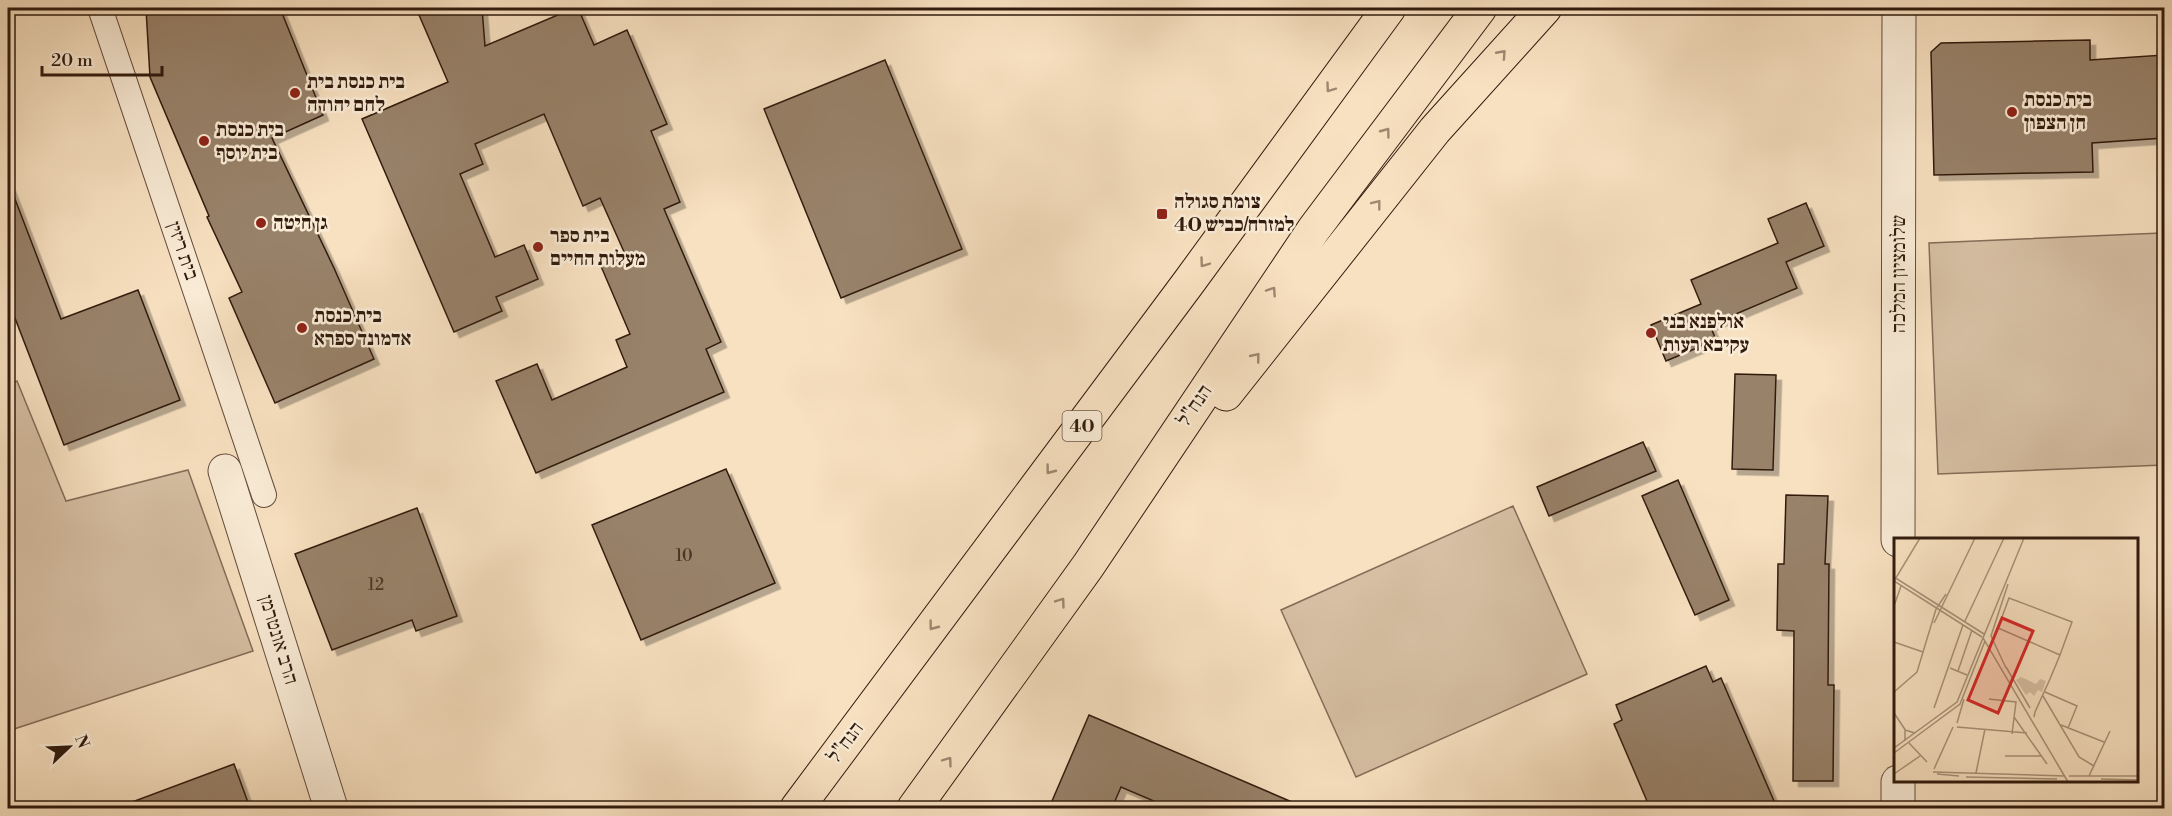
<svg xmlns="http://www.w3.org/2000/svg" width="2172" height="816" font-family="'Libre Bodoni','Frank Ruhl Libre',serif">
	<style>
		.green { fill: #d6bfa3; stroke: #846d58; stroke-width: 1.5 }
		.building { fill: #98826b; stroke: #311b0e; stroke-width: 1.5; filter: url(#shadow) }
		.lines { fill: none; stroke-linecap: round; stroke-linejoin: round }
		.pedestrian-casing { stroke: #634c3b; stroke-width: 26 }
		.minor-casing { stroke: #634c3b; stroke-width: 35 }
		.trunk-casing { stroke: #311b0e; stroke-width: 35 }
		.pedestrian { stroke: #faecd7; stroke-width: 24 }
		.minor { stroke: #faecd7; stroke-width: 33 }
		.trunk { stroke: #f8e1c1; stroke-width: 33 }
		.oneway { stroke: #9e8870 }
		.poi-dot { fill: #8f2418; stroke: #faecd7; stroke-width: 2 }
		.labels { text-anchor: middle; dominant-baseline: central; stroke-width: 5; stroke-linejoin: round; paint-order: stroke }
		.number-label { font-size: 16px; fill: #4b3525 }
		.shield { fill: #faecd7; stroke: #6d5a4a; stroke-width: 1.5 }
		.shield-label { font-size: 18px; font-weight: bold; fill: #311b0e }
		.poi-label { font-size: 20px; font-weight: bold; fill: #311b0e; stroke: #faecd7; text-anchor: start }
		.street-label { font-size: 20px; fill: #311b0e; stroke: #faecd7 }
		.inset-road { fill: none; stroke: #a89279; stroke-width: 1.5 }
		.view { fill: #d62828; fill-opacity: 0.15; stroke: #d62828; stroke-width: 3 }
		.inset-edge { fill: none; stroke: #311b0e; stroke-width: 3 }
	</style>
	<defs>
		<filter id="shadow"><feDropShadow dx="5.5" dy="5.5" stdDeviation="0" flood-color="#0004"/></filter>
	</defs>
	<rect width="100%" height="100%" fill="#f8e1c1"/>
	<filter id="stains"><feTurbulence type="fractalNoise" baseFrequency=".00333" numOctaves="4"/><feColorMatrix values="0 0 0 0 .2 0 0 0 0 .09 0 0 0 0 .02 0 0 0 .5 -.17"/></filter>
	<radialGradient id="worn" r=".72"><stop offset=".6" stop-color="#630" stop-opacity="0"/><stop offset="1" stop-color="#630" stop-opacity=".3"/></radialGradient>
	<g class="green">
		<path d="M2161,233L2164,287V465L1938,474L1929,243Z"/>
		<path d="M17,381L66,501L188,470L253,651L14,729L8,709V385Z"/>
		<path d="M1513,506L1587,674L1356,777L1281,610Z"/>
	</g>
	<g class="building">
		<path d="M183,8H280L323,115L272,138L334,268L374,359L275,403L229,298L242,292L207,217L209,216L150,77L146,9Z"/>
		<path d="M416,8H482L485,46L574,8H578L594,45L627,30L667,124L651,131L680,202L664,209L721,342L706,349L724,392L536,473L496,381L537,364L552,400L627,367L616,340L630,334L600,264L625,254L600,198L583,206L544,114L475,144L483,164L460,174L495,257L524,245L538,279L496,297L502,311L454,332L362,119L448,82Z"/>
		<path d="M2090,40V60L2164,55V138L2092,143L2093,172L1934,175L1931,52L1941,43Z"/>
		<path d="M885,60L962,249L841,298L764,109Z"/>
		<path d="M10,186L61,319L138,290L180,400L64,445L8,300V187Z"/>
		<path d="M1806,203L1824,246L1786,262L1797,288L1710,325L1716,340L1666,361L1651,325L1701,304L1691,280L1778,243L1768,219Z"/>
		<path d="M1735,374L1776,375L1773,470L1732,469Z"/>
		<path d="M1643,442L1656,471L1549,516L1537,487Z"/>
		<path d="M726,469L775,583L641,640L592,525Z"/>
		<path d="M1678,480L1729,600L1695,615L1642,496Z"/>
		<path d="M1786,495L1828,496L1825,564H1829L1828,685H1834L1833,781H1793L1794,631L1777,630L1778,564H1784Z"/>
		<path d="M417,508L457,616L416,631L412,620L332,650L295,554Z"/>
		<path d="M1706,666L1713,682L1721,678L1777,808H1650L1614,724L1622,720L1616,705Z"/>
		<path d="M1089,715L1306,808H1170L1121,787L1112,808H1049Z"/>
		<path d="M234,764L250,808H124V805Z"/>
	</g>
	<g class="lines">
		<g class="pedestrian-casing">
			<path id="pedestrian" d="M100,8L264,495"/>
		</g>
		<g class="minor-casing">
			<g id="minor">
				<path d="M225,471L331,808"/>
				<path d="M1898,540L1899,8"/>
				<path d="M1898,808V782"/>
			</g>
		</g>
		<g class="trunk-casing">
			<g id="trunk">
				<path d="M1226,394L1435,130L1545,8"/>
				<path d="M797,808L1189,282L1389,8"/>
				<path d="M914,808L1088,566L1314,229L1480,8"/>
			</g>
		</g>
		<use href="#pedestrian" class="pedestrian"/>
		<use href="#minor" class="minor"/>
		<use href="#trunk" class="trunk"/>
	</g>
	<defs><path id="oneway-chevron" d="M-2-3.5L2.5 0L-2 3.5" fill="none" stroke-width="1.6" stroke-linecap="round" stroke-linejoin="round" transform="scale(1.5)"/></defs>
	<g class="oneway">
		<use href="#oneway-chevron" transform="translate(1502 54) rotate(-48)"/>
		<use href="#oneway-chevron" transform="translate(1330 88) rotate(126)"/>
		<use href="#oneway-chevron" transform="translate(1386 132) rotate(-53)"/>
		<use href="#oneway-chevron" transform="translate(1377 204) rotate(-52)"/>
		<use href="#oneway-chevron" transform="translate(1204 263) rotate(126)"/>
		<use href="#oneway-chevron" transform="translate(1272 291) rotate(-56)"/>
		<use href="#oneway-chevron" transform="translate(1256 357) rotate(-51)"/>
		<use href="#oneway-chevron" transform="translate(1050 470) rotate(127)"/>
		<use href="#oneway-chevron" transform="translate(1061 602) rotate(-54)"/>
		<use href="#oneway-chevron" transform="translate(933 626) rotate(127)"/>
		<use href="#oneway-chevron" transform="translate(948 761) rotate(-54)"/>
	</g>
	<g class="poi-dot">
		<circle cx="295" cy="93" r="6"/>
		<circle cx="2012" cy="112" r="6"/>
		<circle cx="204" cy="141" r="6"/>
		<rect x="1156" y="208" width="12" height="12" rx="3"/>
		<circle cx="261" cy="223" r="6"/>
		<circle cx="538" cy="247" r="6"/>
		<circle cx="302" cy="328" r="6"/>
		<circle cx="1651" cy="333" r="6"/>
	</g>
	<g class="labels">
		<g class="number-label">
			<text x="684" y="556">10</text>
			<text x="376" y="585">12</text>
		</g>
		<rect class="shield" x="1062.5" y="411" width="39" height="30" rx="4.5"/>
		<g class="shield-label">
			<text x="1082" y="426">40</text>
		</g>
		<g class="poi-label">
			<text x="307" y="82">בית כנסת בית<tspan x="307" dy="23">לחם יהודה</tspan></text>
			<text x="2024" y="100">בית כנסת<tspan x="2024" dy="23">חן הצפון</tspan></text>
			<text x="216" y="130">בית כנסת<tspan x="216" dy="23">בית יוסף</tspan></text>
			<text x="1174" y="202">צומת סגולה<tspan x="1174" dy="23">למזרח/כביש 40</tspan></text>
			<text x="273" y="223">גן חיטה</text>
			<text x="550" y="236">בית ספר<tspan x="550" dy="23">מעלות החיים</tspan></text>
			<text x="314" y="316">בית כנסת<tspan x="314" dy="23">אדמונד ספרא</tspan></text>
			<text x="1663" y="322">אולפנא בני<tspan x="1663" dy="23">עקיבא רעות</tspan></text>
		</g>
		<g class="street-label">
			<text transform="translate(182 251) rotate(71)">בית ריזין</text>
			<text transform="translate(1899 274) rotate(-90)">שלומציון המלכה</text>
			<text transform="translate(1195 406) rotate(-56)">הנח"ל</text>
			<text transform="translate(278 640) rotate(73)">הרב אונטרמן</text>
			<text transform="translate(846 743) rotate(-53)">הנח"ל</text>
		</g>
	</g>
	<g transform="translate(1894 538)">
		<rect width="244" height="244" fill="#f8e1c1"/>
		<path d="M127,139L142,146L146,141L152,143L148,154L144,152L140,158L136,154L132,157L122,142Z" fill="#d6bfa3"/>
		<path class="inset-road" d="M26,0L0,43L88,99M130,0L89,100L174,244M0,39L90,96M0,68L7,48M71,83L110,0M40,85L81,0M0,104L29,114M112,129L136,170M56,130L73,137M112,130L97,98L114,46M64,133L78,92M0,154L23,134L42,71L52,56M151,154L183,168L174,190M149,158L185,219L200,228M95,161L122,164L118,196M40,170L69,87M0,175L12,193M120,179L153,226M140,179L141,174L156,141L166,117L178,84L115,60L104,90L166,117M63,185L70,161M167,187L210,204M63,189L133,195M11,203V192L21,195M15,205L33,224M0,210L63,164L89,100M0,215L66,166L91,103M111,218H148M40,231L59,189M39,234L171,238M82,235L91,191M0,236L26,218M43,236L65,238M175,238H245M195,238L216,193M72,239L163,241M207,241L245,242"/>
		<path class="view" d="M108,80L139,93L104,175L74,162Z"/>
		<rect width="244" height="244" class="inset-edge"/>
	</g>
	<rect width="2172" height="816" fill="none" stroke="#f8e1c1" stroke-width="30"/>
	<rect x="9" y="9" width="2154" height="798" fill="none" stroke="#311b0e" stroke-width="3"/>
	<rect x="15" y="15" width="2142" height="786" fill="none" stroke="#311b0e" stroke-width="1.5"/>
	<g transform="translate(69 747) rotate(67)" stroke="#faecd7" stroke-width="4.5" paint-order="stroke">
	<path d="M0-4.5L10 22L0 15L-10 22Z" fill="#311b0e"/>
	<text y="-9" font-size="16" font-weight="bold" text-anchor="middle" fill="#311b0e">N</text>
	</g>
	<path d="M42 66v9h120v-9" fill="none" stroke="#311b0e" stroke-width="3"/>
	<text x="51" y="66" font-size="18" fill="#311b0e" stroke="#faecd7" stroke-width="4.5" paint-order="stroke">20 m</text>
	<rect width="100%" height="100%" filter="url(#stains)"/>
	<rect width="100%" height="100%" fill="url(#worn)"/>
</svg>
